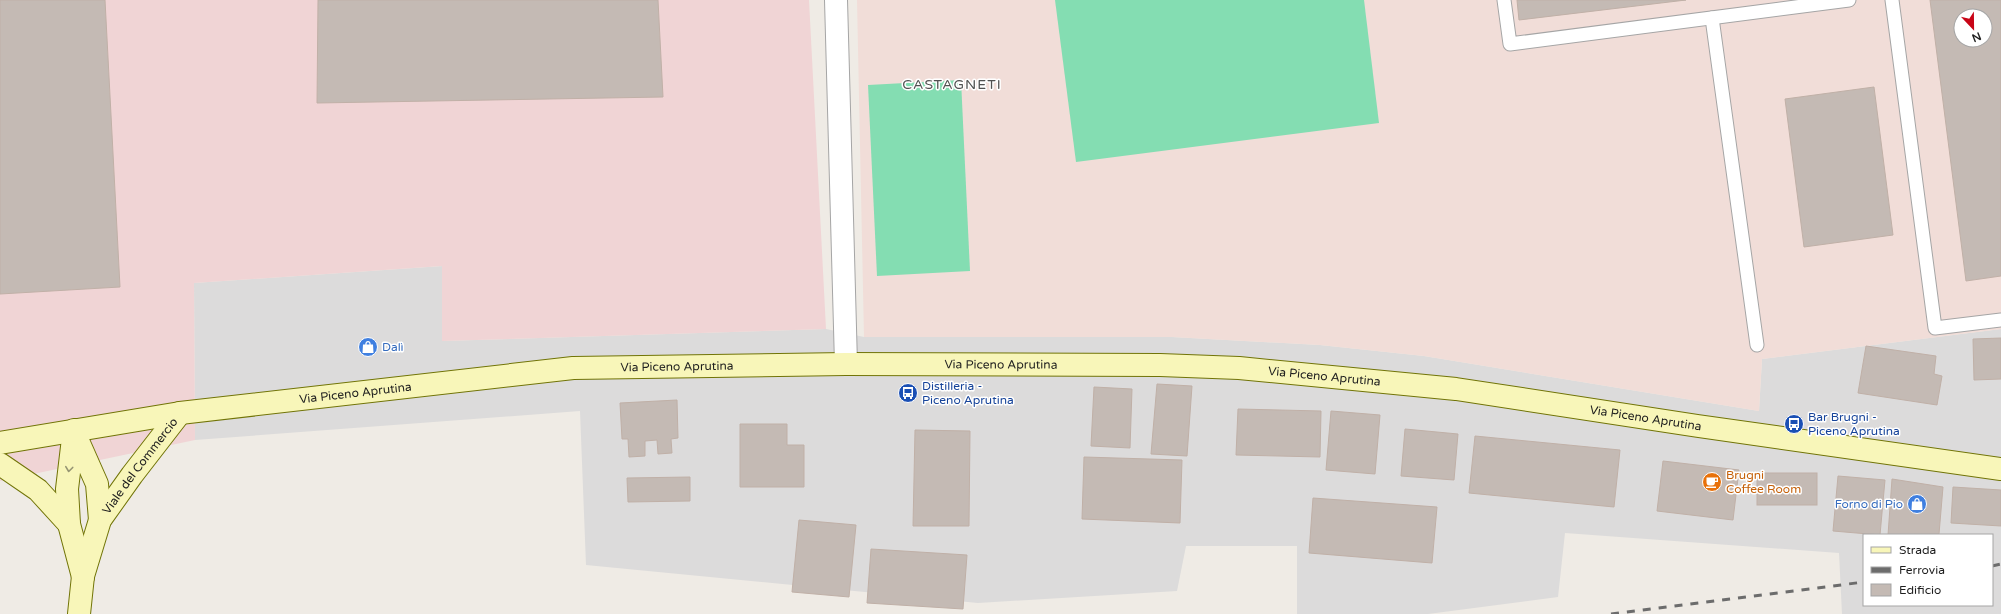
<svg xmlns="http://www.w3.org/2000/svg" width="2001" height="614" font-family="'Varela Round',sans-serif">
	<style>
		.residential { fill: #dcdbdb; fill-rule: evenodd }
		.commercial { fill: #f0d4d5 }
		.military { fill: #f1ddd8; fill-rule: evenodd }
		.pitch { fill: #84ddb2 }
		.building { fill: #c4bab4; stroke: #c0b0a7; fill-rule: evenodd }
		.lines { fill: none; stroke-linecap: round; stroke-linejoin: round }
		.lane-casing { stroke: #a5a5a5; stroke-width: 15 }
		.street-casing { stroke: #a5a5a5; stroke-width: 24 }
		.secondary-casing { stroke: #717407; stroke-width: 24 }
		.lane { stroke: #fff; stroke-width: 13 }
		.street { stroke: #fff; stroke-width: 22 }
		.secondary { stroke: #f8f6b9; stroke-width: 22 }
		.rail { stroke: #6c6c6c; stroke-width: 3; stroke-dasharray: 8 8; stroke-linecap: butt }
		.oneway { stroke: #969573 }
		.labels { text-anchor: middle; dominant-baseline: central; stroke-width: 3; stroke-linejoin: round; paint-order: stroke }
		.shop-label { font-size: 12px; fill: #366cbe; stroke: #fff; text-anchor: start }
		.street-label { font-size: 12px; fill: #1e1e1e; stroke: #fff }
		.transit-label { font-size: 12px; fill: #164399; stroke: #fff; text-anchor: start }
		.food-label { font-size: 12px; fill: #c56008; stroke: #fff; text-anchor: start }
		.quarter-label { font-size: 14px; letter-spacing: 1px; fill: #515151; stroke: #fff }
	</style>
	<rect width="100%" height="100%" fill="#efebe5"/>
	<path class="residential" d="M443,266L442,341L826,329L864,337H1172L1320,345L1424,356L1759,411L1762,359L2001,329V614H1842L1839,553L1565,533L1558,597L1428,614H1297V546H1186L1177,591L978,603L586,565L580,411L195,440L194,283ZM1864,535H1992V605H1864Z"/>
	<path class="commercial" d="M0,0H809L826,329L442,341V266L194,283L195,440L0,481Z"/>
	<path class="military" d="M857,0H2001V329L1762,359L1759,411L1424,356L1320,345L1172,337H864ZM1961,16H1985V40H1961Z"/>
	<g class="pitch">
		<path d="M1055,0H1364L1379,123L1076,162Z"/>
		<path d="M961,80L970,271L877,276L868,85Z"/>
	</g>
	<g class="building">
		<path d="M0,0H105L120,287L0,294Z"/>
		<path d="M318,0H658L663,97L317,103Z"/>
		<path d="M1517,0H1686L1519,20Z"/>
		<path d="M1930,0H2001V276L1966,281ZM1961,16H1985V40H1961Z"/>
		<path d="M1874,87L1893,235L1804,247L1785,99Z"/>
		<path d="M2001,338V379L1974,380L1973,339Z"/>
		<path d="M1866,346L1936,356L1934,374L1942,376L1937,405L1858,393Z"/>
		<path d="M1157,384L1192,386L1187,456L1151,454Z"/>
		<path d="M1094,387L1132,389L1130,448L1091,446Z"/>
		<path d="M677,400L678,438L671,439L672,453L658,454L657,440L645,441V456L629,457L628,439H622L620,403Z"/>
		<path d="M1238,409L1321,411L1320,457L1236,455Z"/>
		<path d="M1331,411L1380,415L1375,474L1326,470Z"/>
		<path d="M740,424H787V445H804V487H740Z"/>
		<path d="M1405,429L1458,434L1454,480L1401,476Z"/>
		<path d="M915,430L970,431L969,526H913Z"/>
		<path d="M1475,436L1620,450L1614,507L1469,493Z"/>
		<path d="M1084,457L1182,460L1180,523L1082,519Z"/>
		<path d="M1663,461L1739,470L1733,520L1657,511Z"/>
		<rect x="1757" y="473" width="60" height="32"/>
		<path d="M1838,476L1885,480L1880,535L1833,531Z"/>
		<path d="M690,477V501L628,502L627,478Z"/>
		<path d="M1892,479L1943,487L1939,534L1888,535Z"/>
		<path d="M1953,487L2001,490V526L1951,523Z"/>
		<path d="M1313,498L1437,507L1432,563L1309,553Z"/>
		<path d="M799,520L856,525L849,597L792,592Z"/>
		<path d="M871,549L967,555L963,609L867,603Z"/>
	</g>
	<g class="lines">
		<g class="lane-casing">
			<g id="lane">
				<path d="M1504,0L1510,44L1849,0"/>
				<path d="M1892,0L1935,328L2001,320"/>
				<path d="M1712,18L1757,345"/>
			</g>
		</g>
		<g class="street-casing">
			<path id="street" d="M836,0L846,364"/>
		</g>
		<g class="secondary-casing">
			<g id="secondary">
				<path d="M74,430L67,489L69,524L83,577"/>
				<path d="M74,432L97,484L100,520"/>
				<path id="s1" d="M0,443L180,413L573,368L846,364L1160,365L1239,368L1456,389L1698,426L2001,469"/>
				<path d="M0,464L38,490L69,524"/>
				<path id="s2" d="M79,614L83,576L100,520L132,475L180,413"/>
			</g>
		</g>
		<use href="#lane" class="lane"/>
		<use href="#street" class="street"/>
		<use href="#secondary" class="secondary"/>
		<g class="rail">
			<path d="M1992,566L2001,564"/>
			<path d="M1611,614L1864,582"/>
		</g>
	</g>
	<defs><path id="oneway-chevron" d="M-2-3.5L2.5 0L-2 3.5" fill="none" stroke-width="1.6" stroke-linecap="round" stroke-linejoin="round"/></defs>
	<use class="oneway" href="#oneway-chevron" transform="translate(69 469) rotate(97)"/>
	<defs>
		<g id="shop-disc" transform="scale(1)"><circle r="9.5" fill="#3f7fe0" stroke="#fff"/><path d="M-5-2.5h2.3a2.7 3.5 0 0 1 5.4 0H5L5.5 6h-11ZM-1.5-2.5h3a1.5 2.3 0 0 0-3 0Z" fill="#fff"/></g>
		<g id="bus-disc" transform="scale(1)"><circle r="9.5" fill="#1a4fb4" stroke="#fff"/><path d="M-5-6H5V4H4V6H2V4H-2V6H-4V4H-5ZM-3.5-4V0h7V-4ZM-3.5 1.2v1.5H-2V1.2ZM2 1.2v1.5H3.5V1.2Z" fill="#fff"/></g>
		<g id="cafe-disc" transform="scale(1)"><circle r="9.5" fill="#e8710a" stroke="#fff"/><path d="M-5.5-4.5H6V0H3Q3 3.5 0 3.5H-2.5Q-5.5 3.5-5.5 0ZM3-3.2v2h1.7v-2ZM-6 4.5H4V6H-6Z" fill="#fff"/></g>
	</defs>
	<g fill-rule="evenodd">
		<use href="#shop-disc" x="368" y="347"/>
		<use href="#bus-disc" x="908" y="393"/>
		<use href="#bus-disc" x="1794" y="424"/>
		<use href="#cafe-disc" x="1712" y="482"/>
		<use href="#shop-disc" x="1917" y="504"/>
	</g>
	<g class="labels">
		<g class="shop-label">
			<text x="382" y="347">Dalì</text>
			<text x="1903" y="504" text-anchor="end">Forno di Pio</text>
		</g>
		<g class="street-label">
			<text stroke="none"><textPath href="#s1" startOffset="1006">Via Piceno Aprutina</textPath></text>
			<text stroke="none"><textPath href="#s1" startOffset="682">Via Piceno Aprutina</textPath></text>
			<text stroke="none"><textPath href="#s1" startOffset="1330">Via Piceno Aprutina</textPath></text>
			<text stroke="none"><textPath href="#s1" startOffset="359">Via Piceno Aprutina</textPath></text>
			<text stroke="none"><textPath href="#s1" startOffset="1654">Via Piceno Aprutina</textPath></text>
			<text stroke="none"><textPath href="#s2" startOffset="164">Viale del Commercio</textPath></text>
		</g>
		<g class="transit-label">
			<text x="922" y="386">Distilleria -<tspan x="922" dy="14">Piceno Aprutina</tspan></text>
			<text x="1808" y="417">Bar Brugni -<tspan x="1808" dy="14">Piceno Aprutina</tspan></text>
		</g>
		<g class="food-label">
			<text x="1726" y="475">Brugni<tspan x="1726" dy="14">Coffee Room</tspan></text>
		</g>
		<g class="quarter-label">
			<text x="952" y="84">CASTAGNETI</text>
		</g>
	</g>
	<rect x="1863" y="534" width="130" height="72" fill="#ffffff" stroke="#a5a5a5"/>
	<rect x="1871" y="547" width="20" height="6" fill="#f8f6b9" stroke="#a5a5a5"/>
	<text x="1899" y="554" font-size="12" fill="#1e1e1e">Strada</text>
	<rect x="1871" y="567" width="20" height="6" fill="#6c6c6c" stroke="#a5a5a5"/>
	<text x="1899" y="574" font-size="12" fill="#1e1e1e">Ferrovia</text>
	<rect x="1871" y="584" width="20" height="12" fill="#c4bab4" stroke="#a5a5a5"/>
	<text x="1899" y="594" font-size="12" fill="#1e1e1e">Edificio</text>
	<g transform="translate(1973 28) rotate(158)"><circle r="19" fill="#ffffff" stroke="#a5a5a5"/>
	<path d="M0-3L7 15L0 10L-7 15Z" fill="#c80416"/>
	<text y="-6" font-size="11" font-weight="bold" text-anchor="middle" fill="#1e1e1e">N</text>
	</g>
</svg>
